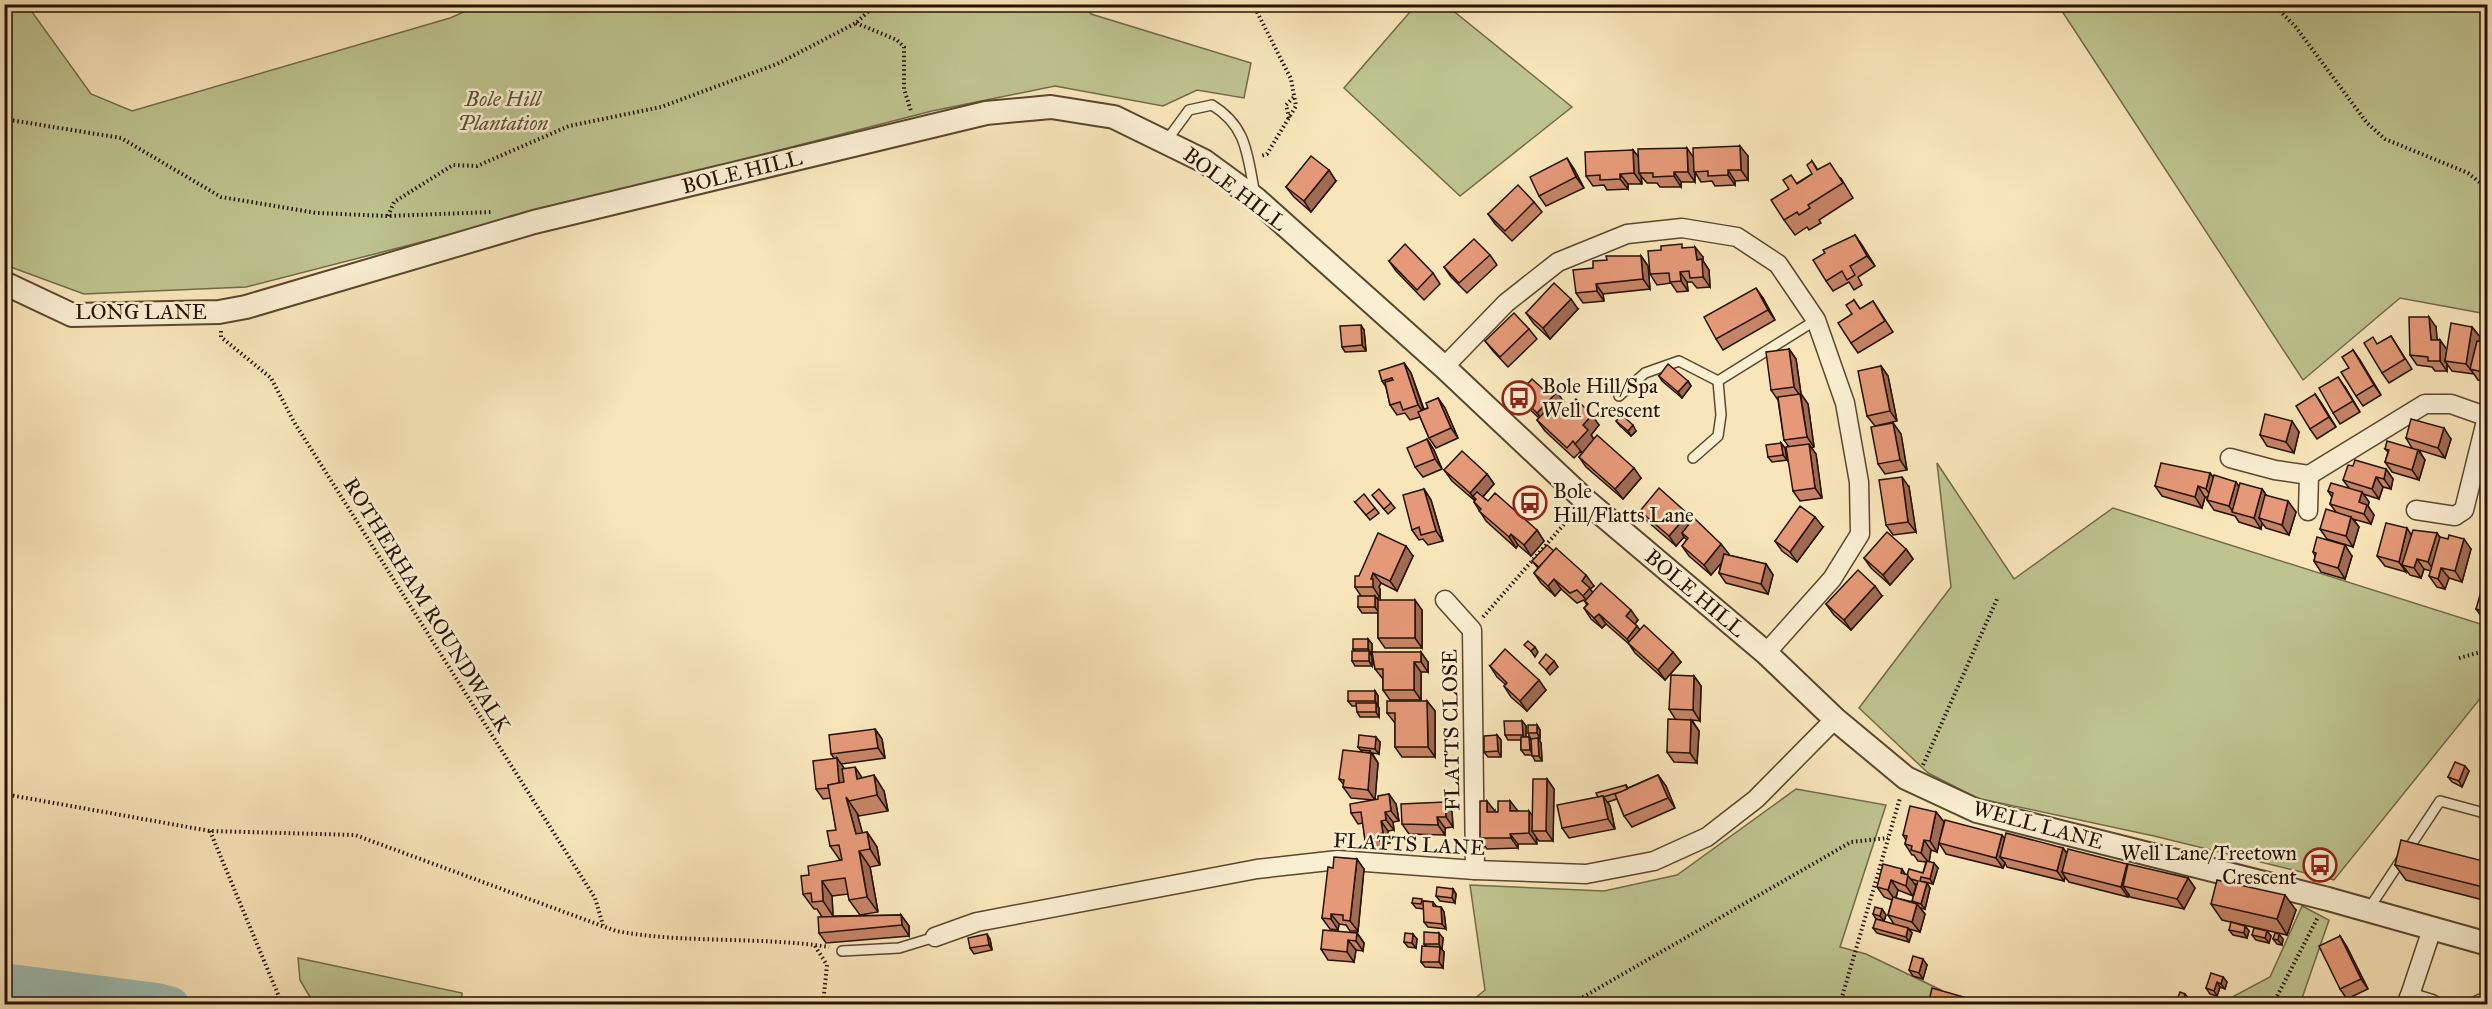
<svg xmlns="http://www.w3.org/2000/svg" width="2492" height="1009" font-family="'IM FELL Great Primer',serif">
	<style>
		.green { fill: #bec48f; stroke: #726b48; stroke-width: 1.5 }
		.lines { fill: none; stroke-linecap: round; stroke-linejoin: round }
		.river { stroke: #9fbeb6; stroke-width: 34 }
		.service-casing { stroke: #5a472f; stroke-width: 12 }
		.minor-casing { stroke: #5a472f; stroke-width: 21 }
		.tertiary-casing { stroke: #5a472f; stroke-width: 26 }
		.path { stroke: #251201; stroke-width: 4; stroke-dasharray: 1.5 3; stroke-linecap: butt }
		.service { stroke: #faefd2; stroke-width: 9 }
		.minor { stroke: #faefd2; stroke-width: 18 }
		.tertiary { stroke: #faefd2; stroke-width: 22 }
		.wall { fill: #c58467; stroke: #251201; stroke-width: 1.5; fill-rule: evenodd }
		.shaded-wall { fill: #a06b54; stroke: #251201; stroke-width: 1.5 }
		.building { fill: #e59978; stroke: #251201; stroke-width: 1.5 }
		.labels { text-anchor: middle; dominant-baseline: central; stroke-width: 5; stroke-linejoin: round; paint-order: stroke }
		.park-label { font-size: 21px; font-style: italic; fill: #5b5033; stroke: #faefd2 }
		.street-label { font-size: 21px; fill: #251201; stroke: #faefd2 }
		.poi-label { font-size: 21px; fill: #251201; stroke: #faefd2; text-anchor: start }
	</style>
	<rect width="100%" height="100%" fill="#f8e6ba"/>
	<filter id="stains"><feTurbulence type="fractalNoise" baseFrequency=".00333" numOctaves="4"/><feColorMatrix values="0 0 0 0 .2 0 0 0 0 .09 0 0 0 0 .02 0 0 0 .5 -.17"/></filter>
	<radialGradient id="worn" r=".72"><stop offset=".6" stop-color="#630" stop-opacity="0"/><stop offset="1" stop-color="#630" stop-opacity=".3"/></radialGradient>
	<g class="green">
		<path d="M482,4L1086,5L1091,14L1251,63L1244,98L1197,90L1163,106L1055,86L932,111L246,287L84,294L5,265L4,5H27L91,94L132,111L450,18Z"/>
		<path d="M1416,5H1446L1572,107L1460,196L1344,88Z"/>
		<path d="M2058,5H2487V314L2400,298L2303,380Z"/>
		<path d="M1937,463L2014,579L2113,508L2487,626V690L2334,880L2154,836L1977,798L1928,773L1859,708L1951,587Z"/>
		<path d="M1796,789L1886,805L1840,947L1866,954L1941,990L1936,1004H1468L1485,990L1470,885L1604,891L1677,875Z"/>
		<path d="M2302,906L2329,920L2300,1004H2228L2234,996L2270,977Z"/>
		<path d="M298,958L462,993L461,1004H314L300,980Z"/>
	</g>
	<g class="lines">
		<path class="river" d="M4,980L157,1000L172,1004"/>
		<g class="service-casing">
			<g id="service">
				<path d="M1167,140L1189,110L1212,105C1248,127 1247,156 1255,194"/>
				<path d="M1619,396L1645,373L1679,361L1718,381L1816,320"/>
				<path d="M1693,458L1718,436L1721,415L1718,381"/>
				<path d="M2368,910L2440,801L2488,814"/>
				<path d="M842,951L899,948L935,937"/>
			</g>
		</g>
		<g class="minor-casing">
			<g id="minor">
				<path d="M1444,367L1506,303L1558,262L1627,234L1682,228L1737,237L1778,264L1816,320L1845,403L1859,482L1860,534L1832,579L1766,653"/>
				<path d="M2230,458L2275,470L2309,475L2425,404H2451L2488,417"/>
				<path d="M2416,510L2455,516L2464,510L2487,417"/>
				<path d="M2308,511L2309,475"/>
				<path d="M1445,600L1472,630L1475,870"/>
				<path d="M935,937L977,922L1257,869L1338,860L1475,870L1586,874L1654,861L1707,837L1756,799L1835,719"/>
				<path d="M2409,997L2432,1004"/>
				<path d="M2407,1004L2432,929"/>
				<path d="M2480,1004L2488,1002"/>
			</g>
		</g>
		<g class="tertiary-casing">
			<path id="tertiary" d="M4,283L72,315L219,312L246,307L534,222L986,113L1051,107L1114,117L1204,161L1256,199L1444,367L1585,500L1766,653L1835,719L1906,778L1977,811L2328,899L2488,944"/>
		</g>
		<g class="path">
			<path d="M1253,4L1291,79L1296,106L1267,154L1261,156"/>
			<path d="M2273,4L2295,26L2367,123L2385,139L2468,173L2488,189"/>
			<path d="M856,23L897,40L904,47V89L911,111"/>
			<path d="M1289,118L1286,105L1294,97"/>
			<path d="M4,119L121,138L221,197L317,213L388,216L491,212"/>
			<path d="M388,216L394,202L453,165L477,166L569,126L661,107L777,64L856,23L876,4"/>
			<path d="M221,331V337L271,378L294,422L595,898L603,925"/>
			<path d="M1483,617L1573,514"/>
			<path d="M2459,658L2488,650"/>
			<path d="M1923,765L1997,599"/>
			<path d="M4,794L210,831L355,835L616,931C686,944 758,936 829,947"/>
			<path d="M210,831L282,1004"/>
			<path d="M815,946L827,965L823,1004"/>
			<path d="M1571,1004L1851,842L1888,838"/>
			<path d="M1840,1004L1900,798"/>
			<path d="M2273,1004L2318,917"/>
		</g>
		<use href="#service" class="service"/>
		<use href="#minor" class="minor"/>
		<use href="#tertiary" class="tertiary"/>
	</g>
	<g class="wall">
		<path d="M1633,150L1639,158L1748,156V180L1735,181V185L1715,186L1712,181L1701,182L1695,172V182H1681V187H1660L1657,183H1647L1641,176L1642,184H1628V189L1607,190L1604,185L1593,186L1586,176Z"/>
		<path d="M1812,161L1818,170L1841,178L1853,198L1819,220L1821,223L1809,230L1807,227L1795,235L1784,220L1797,183L1812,174Z"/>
		<path d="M1574,169L1584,188L1546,206L1539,196Z"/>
		<path d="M1336,181L1311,212L1294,197L1286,187Z"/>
		<path d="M1534,202L1542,212L1512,241L1495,224L1488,214Z"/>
		<path d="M1855,235L1875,266L1858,277L1862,285L1854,290L1849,282L1833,291L1826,281Z"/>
		<path d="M1685,248L1703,257V261L1709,270L1710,287L1697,288L1692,282H1687L1688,291L1677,292L1671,283L1657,285L1650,274Z"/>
		<path d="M1490,255L1497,265L1467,293L1451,277L1444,267Z"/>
		<path d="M1641,256L1648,266L1650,289L1603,294L1604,301L1583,303L1576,293L1593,268Z"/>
		<path d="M1389,261L1433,273L1440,284L1424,300L1396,271Z"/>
		<path d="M1763,298L1775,320L1723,350L1716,339Z"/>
		<path d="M1854,300L1860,309L1873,301L1893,332L1858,353L1851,343L1852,314Z"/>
		<path d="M1578,309L1550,339L1534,324L1526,313Z"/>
		<path d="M2436,327L2437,340H2440L2447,350L2472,327L2480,337L2479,341L2487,343V382L2478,380L2474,374L2452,371L2447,364V371H2435L2432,367L2417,365L2410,355Z"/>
		<path d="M1529,329L1537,339L1508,367L1493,351L1485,341Z"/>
		<path d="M1364,330L1366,351L1345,352L1342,347Z"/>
		<path d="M2391,336L2412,369L2389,383L2382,373L2378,344Z"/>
		<path d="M1789,349L1796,359L1801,394L1808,404L1814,447L1811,448L1816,454L1822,498L1800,501L1793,491L1789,447L1784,440L1778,400L1771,390Z"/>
		<path d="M2353,350L2381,395L2363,406L2356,396L2349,368Z"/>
		<path d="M1404,363L1411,373L1424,409L1428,408L1438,398L1445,408L1458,438L1436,448L1429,438L1420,417L1410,420L1405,413L1397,415L1390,405L1386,387L1382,381Z"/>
		<path d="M1881,366L1888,376L1897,421L1875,426L1867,416Z"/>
		<path d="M1659,376L1688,381L1691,386L1682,398L1662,381Z"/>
		<path d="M2345,387L2360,412L2340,424L2333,413Z"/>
		<path d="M1518,394L1564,402L1561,406L1566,410L1599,425L1591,435L1594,439L1641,478L1623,499L1586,467L1579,457L1582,453L1580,452L1574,458L1545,431L1537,420L1539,418L1525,405Z"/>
		<path d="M2315,394L2336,427L2317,439L2310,429Z"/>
		<path d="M1616,421L1636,431L1631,436L1620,426Z"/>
		<path d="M1893,423L1901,434L1907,470L1885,474L1878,464Z"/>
		<path d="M2299,432L2294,453L2267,446L2260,435Z"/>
		<path d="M2406,438L2451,439L2445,458L2419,450L2425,460L2419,480L2392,472L2385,462L2388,452L2385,449L2412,448Z"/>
		<path d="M1427,439L1434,450L1442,469L1423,477L1415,467Z"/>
		<path d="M1781,443L1785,448L1787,460L1772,462L1768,457Z"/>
		<path d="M2353,466L2386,469L2393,479L2391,489L2383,487L2379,499L2363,494L2369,502L2368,506L2374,515L2371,524L2353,519L2359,527L2353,547L2327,539L2320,529L2336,512L2330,504L2332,497L2328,491L2349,488L2343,480Z"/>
		<path d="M1444,470L1487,474L1494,484L1483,497L1488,501L1537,530L1544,541L1531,556L1518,545L1516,548L1486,521L1474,502L1475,501L1452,481Z"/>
		<path d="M2210,473L2214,478L2236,482L2239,487L2262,489L2266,495L2296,512L2289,535L2266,528L2262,523L2261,529L2239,522L2235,516L2214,510L2207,500V497H2205L2202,508L2162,496L2155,486Z"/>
		<path d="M1909,487L1916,532L1893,535L1886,525Z"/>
		<path d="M1424,489L1431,500L1443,541L1428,545L1423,539L1419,540L1412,530Z"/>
		<path d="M1372,495L1391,503L1395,508L1388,514Z"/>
		<path d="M1355,502L1375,508L1379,513L1370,520Z"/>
		<path d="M1640,511L1692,520L1721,544L1728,555L1766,564L1773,575L1768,594L1726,583L1719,573L1721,563L1711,575L1689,556L1682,546L1687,540L1684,537L1676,546L1647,521Z"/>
		<path d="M1823,527L1797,562L1782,551L1775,541Z"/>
		<path d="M2437,533L2440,538L2471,549L2462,582L2449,578L2445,589L2437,587L2429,576L2431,571L2424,569L2421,578L2410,575L2406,570V572L2385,566L2377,556L2411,534Z"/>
		<path d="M1906,549L1913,559L1890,585L1871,568L1864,558Z"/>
		<path d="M2313,552L2352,556L2345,579L2321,572L2314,561L2315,556Z"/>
		<path d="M1413,556L1397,591L1381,583L1379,587L1380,589V598H1376L1378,600L1422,610V648H1385L1378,638V613H1362L1358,607L1361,596L1355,587L1359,576Z"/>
		<path d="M1532,561L1594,586L1590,589L1593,593L1638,620L1635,624L1640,630L1681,662L1665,680L1635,653L1629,644L1606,624L1602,628L1591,619L1584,608L1587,605L1584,600L1577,603L1561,589L1555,596L1541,583L1534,573L1538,568Z"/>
		<path d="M2487,590V621L2483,619L2476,609Z"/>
		<path d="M1882,596L1851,630L1834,615L1826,604Z"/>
		<path d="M1368,639L1372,644V652L1428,662V672H1421V700H1390L1383,690V679L1375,669L1372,654H1370L1372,657V666H1355L1352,661L1355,651L1353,649Z"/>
		<path d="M1490,666L1546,690L1527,711L1511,697L1504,686L1506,685L1497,677Z"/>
		<path d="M1694,676L1701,686L1700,721L1692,720L1699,731L1697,763L1674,762L1667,752L1676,720L1669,709Z"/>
		<path d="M1375,691L1378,696V706L1379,708V717H1360L1357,712V706H1352L1348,701Z"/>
		<path d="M1427,701L1435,711V757H1402L1395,747V723L1387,713Z"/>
		<path d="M1522,721L1526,726V737H1529L1531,740L1528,733L1537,725L1540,730V738H1538L1541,743L1542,761H1535L1532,755H1525L1521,750V740H1508L1505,735Z"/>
		<path d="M875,729L882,739L885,758L841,764L844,769L862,778L884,791L888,811L859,816L857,813L862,833L867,832L877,847L880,865L870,867L878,912L860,915L849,900L848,894L832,896L833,916L901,915L909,926V936L826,943L819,933L822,917L817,909H814L803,894L809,875L840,860L830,846L836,830L831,798L823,799L816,789L834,758L831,754Z"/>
		<path d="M1497,735L1501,740V757H1488L1484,752Z"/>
		<path d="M1380,742L1379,754L1372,753L1378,763L1375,800L1396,804L1399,821L1393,822L1394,830L1388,831L1390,843L1385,844V848L1373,850L1365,840L1363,823L1358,824L1351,813L1374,800L1351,798L1343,787L1344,785L1339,779L1362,752L1358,747Z"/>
		<path d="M2465,766L2469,771L2462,787L2452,782L2448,777Z"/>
		<path d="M1658,775L1666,786L1675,808L1632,827L1624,816L1617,799L1608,802L1610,806L1615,829L1569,838L1562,828L1598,797L1626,785L1628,788Z"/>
		<path d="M1547,779L1554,789L1553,841H1539L1536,837L1537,844H1518V848L1487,849L1480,838L1495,811V812H1498L1510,801L1517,811L1532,815Z"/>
		<path d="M1452,812L1453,827L1445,828V835L1409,834L1402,824Z"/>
		<path d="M1936,812L1944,822L1939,842L2004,838L2063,848L2067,853L2188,878L2195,888L2184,909L2130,897L2129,895L2128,897L2069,882L2065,877L2064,881L2007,867L2005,863L2003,868L1946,854L1939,843L1937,852L1931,850L1929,861L1938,868L1933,884L1925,882L1930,888L1925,909L1920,908L1925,914L1920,932L1909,929L1912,933L1909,942L1877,933L1873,928L1894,924L1888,915L1892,900L1884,897L1877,887L1902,869L1905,874L1907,875L1923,873L1926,862L1918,861L1914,855H1912L1905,844L1906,840L1903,835ZM1914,884H1917L1913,902L1896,898L1898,890L1913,896L1916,886Z"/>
		<path d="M2487,862V901L2406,880L2395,865Z"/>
		<path d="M1333,868L1364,869L1358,931H1350L1346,925L1339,924L1338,930L1330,929L1322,918Z"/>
		<path d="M1453,889L1456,894L1455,903L1440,901L1436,896Z"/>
		<path d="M1424,901L1433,902L1437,907H1441L1444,912L1446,929L1428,927L1424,922V909L1416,908L1412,903Z"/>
		<path d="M2211,904L2296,910L2287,935L2222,920Z"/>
		<path d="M1882,909L1886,915L1884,921L1876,919L1873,914Z"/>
		<path d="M2245,926L2249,931L2247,938L2233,935L2229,930Z"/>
		<path d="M2267,931L2271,936L2269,943L2256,940L2252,935Z"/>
		<path d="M1357,933L1364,943L1363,951L1356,950L1354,962L1328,960L1321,949Z"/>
		<path d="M2340,936L2347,947L2368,989L2347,999L2340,989Z"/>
		<path d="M1443,938L1442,950L1444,952L1443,968L1425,967L1421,962L1426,946L1424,944Z"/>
		<path d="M990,939L992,950L974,954L970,948Z"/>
		<path d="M1417,939L1416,948L1408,947L1404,942Z"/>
		<path d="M2273,939H2283L2282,945L2277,944Z"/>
		<path d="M1927,965L1923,979L1913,976L1909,970Z"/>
		<path d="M2223,977L2227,982L2225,989L2220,987L2217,996L2210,994L2206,988Z"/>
		<path d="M1929,1001L1978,1005H1931Z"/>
	</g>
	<g class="shaded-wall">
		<path d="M1740,146L1748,156V180L1741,170Z"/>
		<path d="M1687,148L1694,158L1695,182L1688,172Z"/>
		<path d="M1633,150L1641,160L1639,173L1641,176L1642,184L1634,173Z"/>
		<path d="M1567,158L1574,169L1584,188L1576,177Z"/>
		<path d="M1329,170L1336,181L1311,212L1304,201Z"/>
		<path d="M1728,170L1735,181V185L1728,175Z"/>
		<path d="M1674,172L1681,182V187L1674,176Z"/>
		<path d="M1620,174L1628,184V189L1620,179Z"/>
		<path d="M1855,235L1862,245L1875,266L1867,256Z"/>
		<path d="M1695,247L1703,257V261L1709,270L1710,287L1703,277L1697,260Z"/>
		<path d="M1641,256L1648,266L1650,289L1643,279Z"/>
		<path d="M1680,272L1687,282L1688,291L1681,281Z"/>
		<path d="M1596,284L1603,294L1604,301L1597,291Z"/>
		<path d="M1756,288L1763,298L1775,320L1768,310Z"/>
		<path d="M1571,299L1578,309L1550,339L1543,328Z"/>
		<path d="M2429,317L2436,327L2438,350L2431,340Z"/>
		<path d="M1361,325L1364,330L1366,351L1362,345Z"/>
		<path d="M2472,327L2480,337L2474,370L2470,369L2474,374L2466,364Z"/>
		<path d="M2440,340L2447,350L2445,361L2447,364V371L2440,361Z"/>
		<path d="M1789,349L1796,359L1801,394L1808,404L1814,447L1807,437L1801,397L1794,387Z"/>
		<path d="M2353,350L2360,360L2381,395L2374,385Z"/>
		<path d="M1404,363L1411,373L1425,415L1418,405Z"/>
		<path d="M1881,366L1888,376L1897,421L1890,411Z"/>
		<path d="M2338,377L2345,387L2360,412L2353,401Z"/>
		<path d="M1688,381L1691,386L1682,398L1678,392Z"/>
		<path d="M1557,392L1564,402L1545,423L1537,413Z"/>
		<path d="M2315,394L2322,404L2336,427L2329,417Z"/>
		<path d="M1438,398L1445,408L1458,438L1451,428Z"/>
		<path d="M1592,415L1599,425L1591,435L1595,441L1583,454L1575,444L1583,425Z"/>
		<path d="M2292,421L2299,432L2294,453L2286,442Z"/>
		<path d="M1893,423L1901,434L1907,470L1900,460Z"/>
		<path d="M1633,425L1636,431L1631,436L1628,431Z"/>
		<path d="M2444,428L2451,439L2445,458L2438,448Z"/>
		<path d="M1427,439L1434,450L1442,469L1435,459Z"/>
		<path d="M1781,443L1785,448L1787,460L1783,455Z"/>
		<path d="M1809,444L1816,454L1822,498L1815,488Z"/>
		<path d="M2418,450L2425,460L2419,480L2412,470Z"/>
		<path d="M1634,468L1641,478L1623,499L1615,489Z"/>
		<path d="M2386,469L2393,479L2391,489L2384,479Z"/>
		<path d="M2210,473L2217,483L2213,499L2206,489Z"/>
		<path d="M1487,474L1494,484L1478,502L1473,496L1477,503L1470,493Z"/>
		<path d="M1902,477L1909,487L1916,532L1908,522Z"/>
		<path d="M2376,477L2383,487L2379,499L2372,489Z"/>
		<path d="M2236,482L2243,493L2233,512L2229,506Z"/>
		<path d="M2198,486L2205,497L2202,508L2195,497Z"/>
		<path d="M1424,489L1431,500L1443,541L1436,531Z"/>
		<path d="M2262,489L2269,499L2259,518L2262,523L2261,529L2254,518Z"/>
		<path d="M2362,492L2369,502L2368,506L2374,515L2371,524L2364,514L2359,502Z"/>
		<path d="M2288,501L2296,512L2289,535L2282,525Z"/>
		<path d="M1688,514L1695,524L1682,533L1684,537L1676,546L1669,536Z"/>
		<path d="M1815,517L1823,527L1797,562L1790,552Z"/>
		<path d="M2351,517L2359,527L2353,547L2346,536Z"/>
		<path d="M2407,528L2414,539L2402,565L2406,570V572L2399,562Z"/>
		<path d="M1537,530L1544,541L1531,556L1524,545Z"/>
		<path d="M2437,533L2444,544L2436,573L2428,562Z"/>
		<path d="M1511,534L1518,545L1516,548L1509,537Z"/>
		<path d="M2464,539L2471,549L2462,582L2455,571Z"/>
		<path d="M1721,544L1729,554L1711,575L1704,565Z"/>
		<path d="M2345,545L2352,556L2345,579L2338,568Z"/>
		<path d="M1406,546L1413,556L1397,591L1390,581Z"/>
		<path d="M1906,549L1913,559L1890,585L1883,575Z"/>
		<path d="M2417,559L2424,569L2421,578L2414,568Z"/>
		<path d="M1766,564L1773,575L1768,594L1761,584Z"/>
		<path d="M2441,568L2449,578L2445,589L2438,579Z"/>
		<path d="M1373,573L1381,583L1379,587L1380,589V598L1373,587L1371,579Z"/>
		<path d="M1586,575L1594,586L1590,589L1597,598L1590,606L1583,596L1582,581Z"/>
		<path d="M1554,579L1561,589L1555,596L1548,586Z"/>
		<path d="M1875,586L1882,596L1851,630L1844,620Z"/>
		<path d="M1375,596L1379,601V613L1375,607Z"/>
		<path d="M1415,600L1422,610V648L1415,638Z"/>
		<path d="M1631,610L1638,620L1633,626L1626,616Z"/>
		<path d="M1599,614L1606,624L1602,628L1594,618Z"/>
		<path d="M1637,626L1645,637L1634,649L1627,639Z"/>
		<path d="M1368,639L1372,644V654L1368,649Z"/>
		<path d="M1535,647L1538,652L1535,657L1531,651Z"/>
		<path d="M1369,651L1372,657V666L1369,661Z"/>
		<path d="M1421,652L1428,662V672L1421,662Z"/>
		<path d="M1673,652L1681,662L1665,680L1658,670Z"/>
		<path d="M1554,661L1558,667L1550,675L1546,670Z"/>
		<path d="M1414,662L1421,672V700L1414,690Z"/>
		<path d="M1694,676L1701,686L1700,721L1693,710Z"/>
		<path d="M1539,680L1546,690L1527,711L1520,701Z"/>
		<path d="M1375,691L1378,696V706L1375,701Z"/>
		<path d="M1427,701L1435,711V757L1428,747Z"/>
		<path d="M1376,703L1379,708V717L1376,712Z"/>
		<path d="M1691,720L1699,731L1697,763L1690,753Z"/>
		<path d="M1522,721L1526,726V740L1523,735Z"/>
		<path d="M1537,725L1540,730V738L1537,733Z"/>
		<path d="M875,729L882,739L885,758L878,748Z"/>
		<path d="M1497,735L1501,740V757L1498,751Z"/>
		<path d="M1376,737L1380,742L1379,754L1375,749Z"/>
		<path d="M1529,737L1533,742V755L1530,750Z"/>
		<path d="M1538,738L1541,743L1542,761L1539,756Z"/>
		<path d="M1370,751L1378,763L1375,800L1368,790Z"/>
		<path d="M837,758L844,768L847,797L839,786Z"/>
		<path d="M2465,766L2469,771L2462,787L2459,781Z"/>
		<path d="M855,767L865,782L857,779Z"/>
		<path d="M874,775L884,791L888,811L877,795Z"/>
		<path d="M1658,775L1666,786L1675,808L1668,798Z"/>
		<path d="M1547,779L1554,789L1553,841L1546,831Z"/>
		<path d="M1389,794L1396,804L1399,821L1391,811Z"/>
		<path d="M1603,796L1610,806L1615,829L1608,819Z"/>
		<path d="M846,797L857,813L867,849L856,834Z"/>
		<path d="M1487,801L1495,811V822L1487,812Z"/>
		<path d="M1510,801L1518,811H1510Z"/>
		<path d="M1445,802L1452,812L1453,827L1446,817Z"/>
		<path d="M1529,811L1536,821L1532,831L1536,837L1537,844L1529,833Z"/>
		<path d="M1385,812L1393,822L1394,830L1386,820Z"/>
		<path d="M1936,812L1944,822L1937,852L1930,841Z"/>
		<path d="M1437,817L1445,828V835L1438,825Z"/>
		<path d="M1381,821L1388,831L1390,843L1383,833Z"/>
		<path d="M867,832L877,847L880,865L870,849Z"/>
		<path d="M1378,834L1385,844V848L1378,838Z"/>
		<path d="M1510,834L1518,844V848L1511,838Z"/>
		<path d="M2002,835L2009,845L2000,857L2005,863L2003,868L1996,858Z"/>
		<path d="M1924,840L1931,850L1929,863L1921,853Z"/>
		<path d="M2063,848L2070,858L2062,872L2065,877L2064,881L2057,871Z"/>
		<path d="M859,851L870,867L878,912L867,897Z"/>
		<path d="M1357,859L1364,869L1358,931L1350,921Z"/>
		<path d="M1934,863L1938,868L1933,884L1930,879Z"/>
		<path d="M2127,864L2134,874L2123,886L2129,895L2128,897L2121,887Z"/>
		<path d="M1902,869L1907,878L1908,875L1916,886L1913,896L1906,886L1901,873Z"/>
		<path d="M2188,878L2195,888L2184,909L2177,899Z"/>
		<path d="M1891,880L1898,890L1895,900L1888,890Z"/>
		<path d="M822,881L832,896L833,916L823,901Z"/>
		<path d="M1927,883L1930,888L1925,909L1921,904Z"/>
		<path d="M1453,889L1456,894L1455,903L1452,898Z"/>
		<path d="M2285,895L2296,910L2287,935L2277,919Z"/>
		<path d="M1917,904L1925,914L1920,932L1912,922Z"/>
		<path d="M1441,907L1444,912L1446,929L1442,924Z"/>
		<path d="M1882,909L1886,915L1884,921L1880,916Z"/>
		<path d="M1331,914L1339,924L1338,930L1331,919Z"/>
		<path d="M901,915L909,926V936L902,925Z"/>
		<path d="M2245,926L2249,931L2247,938L2244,933Z"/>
		<path d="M1908,928L1912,933L1909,942L1906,937Z"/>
		<path d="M2267,931L2271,936L2269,943L2265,938Z"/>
		<path d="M1357,933L1364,943L1363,951L1356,941Z"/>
		<path d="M1439,933L1443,938L1442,950L1439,944Z"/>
		<path d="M987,934L990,939L992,950L989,945Z"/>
		<path d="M1413,934L1417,939L1416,948L1412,943Z"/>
		<path d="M2279,934L2283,939L2282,945L2278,940Z"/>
		<path d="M2340,936L2347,947L2368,989L2361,979Z"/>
		<path d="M1348,940L1356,950L1354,962L1347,952Z"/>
		<path d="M1440,947L1444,952L1443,968L1439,962Z"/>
		<path d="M1923,959L1927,965L1923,979L1919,973Z"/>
		<path d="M2223,977L2227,982L2225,989L2221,984Z"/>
		<path d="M2217,982L2220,987L2217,996L2214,991Z"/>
		<path d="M2185,994L2189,999L2187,1005H2182Z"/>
	</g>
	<g class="building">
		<path d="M1740,146L1741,170H1728V175L1708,176V171L1694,172L1693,148Z"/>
		<path d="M1687,148L1688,172H1674V176L1653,177V173H1639L1638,149Z"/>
		<path d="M1633,150L1634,173L1620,174V179L1600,180V175L1586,176L1585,152Z"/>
		<path d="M1311,156L1329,170L1304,201L1286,187Z"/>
		<path d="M1567,158L1576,177L1539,196L1530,177Z"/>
		<path d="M1812,161L1817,170L1830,163L1843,183L1808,205L1810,208L1799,215L1797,212L1784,220L1771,200L1789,189L1783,180L1791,175L1797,184L1812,174L1807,165Z"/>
		<path d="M1518,185L1534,202L1505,231L1488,214Z"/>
		<path d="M1855,235L1867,256L1850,266L1855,275L1847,280L1842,271L1826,281L1813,260L1825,253L1823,250Z"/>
		<path d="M1474,239L1490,255L1459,283L1444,267Z"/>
		<path d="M1405,244L1433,273L1417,290L1389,261Z"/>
		<path d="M1682,244V248L1695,247L1697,260L1702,259L1703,277L1690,278L1689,271L1680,272L1681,281L1670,282L1669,273L1650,274L1648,251L1661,250V246Z"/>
		<path d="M1606,256H1641L1643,279L1596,284L1597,291L1576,293L1573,270L1593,268V261L1607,260Z"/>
		<path d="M1554,283L1571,299L1543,328L1526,313Z"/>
		<path d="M1756,288L1768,310L1716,339L1704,317Z"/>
		<path d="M1854,300L1860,309L1873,301L1885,321L1851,343L1838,323L1852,314L1846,305Z"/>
		<path d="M1514,313L1529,329L1500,357L1485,341Z"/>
		<path d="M2409,317H2429L2431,340H2440V361H2428V357L2410,355Z"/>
		<path d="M2451,323L2472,327L2466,364L2445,361Z"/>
		<path d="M1361,325L1362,345L1342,347L1340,326Z"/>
		<path d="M2391,336L2405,359L2382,373L2364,343L2373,337L2377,344Z"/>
		<path d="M2477,341L2487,343V373L2470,369Z"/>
		<path d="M1789,349L1794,387L1771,390L1766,352Z"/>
		<path d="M2353,350L2374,385L2356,396L2341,372L2349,368L2342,357Z"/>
		<path d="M1404,363L1418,405L1403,410L1400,402L1390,405L1385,382L1393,380L1392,378L1382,381L1379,371Z"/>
		<path d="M1668,364L1688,381L1678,392L1659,376Z"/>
		<path d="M1881,366L1890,411L1867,416L1858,371Z"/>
		<path d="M2338,377L2353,401L2333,413L2319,388Z"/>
		<path d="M1532,379L1543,389L1548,383L1557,392L1537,413L1518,394Z"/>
		<path d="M1800,394L1807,437L1784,440L1778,397Z"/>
		<path d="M2315,394L2329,417L2310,429L2296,406Z"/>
		<path d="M1438,398L1451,428L1429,438L1418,412L1428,408L1426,403Z"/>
		<path d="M1576,399L1592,415L1583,425L1588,430L1575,444L1573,441L1567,448L1537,420L1556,400L1566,410Z"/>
		<path d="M2265,414L2292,421L2286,442L2260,435Z"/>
		<path d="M1622,415L1633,425L1628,431L1616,421Z"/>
		<path d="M2411,419L2444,428L2438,448L2406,438Z"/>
		<path d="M1893,423L1900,460L1878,464L1871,427Z"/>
		<path d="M1597,435L1634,468L1615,489L1579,457Z"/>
		<path d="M1427,439L1435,459L1415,467L1407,448Z"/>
		<path d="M2387,441L2418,450L2412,470L2385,462L2389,450L2385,449Z"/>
		<path d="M1781,443L1783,455L1768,457L1766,445Z"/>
		<path d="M1809,444L1815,488L1793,491L1786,447Z"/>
		<path d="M2487,446V464L2483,462Z"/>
		<path d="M1462,451L1487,474L1470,493L1444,470Z"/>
		<path d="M2355,460L2386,469L2384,479L2376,477L2372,489L2343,480L2348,465L2353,466Z"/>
		<path d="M2161,463L2210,473L2206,489L2198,486L2195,497L2155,486Z"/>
		<path d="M2214,475L2236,482L2229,506L2207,500Z"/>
		<path d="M1902,477L1908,522L1886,525L1879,480Z"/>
		<path d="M2240,483L2262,489L2254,518L2232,512Z"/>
		<path d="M2331,483L2362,492L2359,502L2367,505L2364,514L2330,504L2333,493L2328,491Z"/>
		<path d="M1659,488L1688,514L1669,536L1640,511Z"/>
		<path d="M1379,489L1391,503L1384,509L1372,495Z"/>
		<path d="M1424,489L1436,531L1421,535L1419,527L1412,530L1403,495Z"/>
		<path d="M1477,492L1488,501L1495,493L1537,530L1524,545L1511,534L1509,537L1479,511L1481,509L1474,502L1476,499L1473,496Z"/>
		<path d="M1364,494L1375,508L1366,515L1355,502Z"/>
		<path d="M2265,495L2288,501L2282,525L2259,518Z"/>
		<path d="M1800,506L1815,517L1790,552L1775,541Z"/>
		<path d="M2326,509L2351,517L2346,536L2320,529Z"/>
		<path d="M1694,518L1721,544L1704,565L1682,546L1688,538L1682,533Z"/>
		<path d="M2386,523L2407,528L2399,562L2377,556Z"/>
		<path d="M2413,530L2437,533L2428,562L2417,559L2414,568L2402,565Z"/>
		<path d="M1887,532L1906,549L1883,575L1864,558Z"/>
		<path d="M1378,533L1406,546L1390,581L1373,573L1371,579H1373V587H1355V576H1359Z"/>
		<path d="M2449,535L2464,539L2455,571L2441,568L2438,579L2429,576L2440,537L2448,539Z"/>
		<path d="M2317,537L2345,545L2338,568L2314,561L2316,553L2313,552Z"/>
		<path d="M1547,545L1554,551L1539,567L1532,561Z"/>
		<path d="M1556,548L1586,575L1582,581L1590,588L1583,596L1577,590L1570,593L1554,579L1548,586L1534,573Z"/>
		<path d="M1724,554L1766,564L1761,584L1719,573Z"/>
		<path d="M1858,570L1875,586L1844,620L1826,604Z"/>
		<path d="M1601,583L1631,610L1626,616L1637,626L1627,639L1599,614L1594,618L1584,608L1588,604L1585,601Z"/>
		<path d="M2482,588L2487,590V613L2476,609Z"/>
		<rect x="1358" y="596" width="17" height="11"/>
		<rect x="1378" y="600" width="37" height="38"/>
		<path d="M1644,625L1673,652L1658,670L1628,643Z"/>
		<rect x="1353" y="639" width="15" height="10"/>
		<path d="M1528,641L1535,647L1531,651L1524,645Z"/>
		<path d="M1505,649L1539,680L1520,701L1504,686L1507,683L1490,666Z"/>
		<rect x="1352" y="651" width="17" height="10"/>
		<path d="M1372,652H1421V662H1414V690H1383V669H1375Z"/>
		<path d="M1546,654L1554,661L1546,670L1539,663Z"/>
		<path d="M1671,675L1694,676L1693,710L1669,709Z"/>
		<rect x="1348" y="691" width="27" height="10"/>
		<path d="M1387,701H1427L1428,747H1395V713H1387Z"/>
		<path d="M1356,703H1376V712H1357Z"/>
		<path d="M1668,719L1691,720L1690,753L1667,752Z"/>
		<path d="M1504,721H1522L1523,735H1505Z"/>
		<rect x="1528" y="725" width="9" height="8"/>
		<path d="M875,729L878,748L831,754L829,735Z"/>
		<path d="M1359,735L1376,737L1375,749L1358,747Z"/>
		<path d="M1497,735L1498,751L1484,752V736Z"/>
		<path d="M1521,737H1529L1530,750H1521Z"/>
		<path d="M1538,738L1539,756H1532L1531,739Z"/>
		<path d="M1343,750L1371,753L1368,790L1343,787L1344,780L1339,779Z"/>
		<path d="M1362,750L1370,751V753L1362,752Z"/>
		<path d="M837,758L839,783L828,785L829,788L816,789L813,761Z"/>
		<path d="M2455,762L2465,766L2459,781L2448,777Z"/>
		<path d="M855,767L857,779L874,775L877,795L849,801L846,797L856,834L867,832L870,849L859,851L867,897L849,900L845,878L822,881L823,901L812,902L811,893L803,894L801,876L809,875L808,866L842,860L839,845L830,846L827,831L836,830L828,785L844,782L842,769Z"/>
		<path d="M1658,775L1668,798L1624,816L1615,794Z"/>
		<path d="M1533,779H1547L1546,831H1532Z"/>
		<path d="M1626,785L1627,789L1620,792L1603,797V796L1598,797L1596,793Z"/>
		<path d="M1389,794L1391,811L1385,812L1386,820L1381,821L1383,833L1378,834V838L1365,840L1361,812L1351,813L1350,804L1378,799V796Z"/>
		<path d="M1603,796L1608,819L1562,828L1557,805Z"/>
		<path d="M1480,801H1487V812H1498V801H1510V811H1529V833L1510,834L1511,838H1480Z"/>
		<path d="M1445,802L1446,817H1437L1438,825L1402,824L1401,804Z"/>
		<path d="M1910,806L1936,812L1930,841L1924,840L1921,853L1911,850L1912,846L1905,844L1907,836L1903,835Z"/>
		<path d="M1945,820L2002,835L1996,858L1939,843Z"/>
		<path d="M2006,833L2063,848L2057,871L2000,857Z"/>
		<path d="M2401,840L2487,862V888L2395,865Z"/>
		<path d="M2068,849L2127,864L2121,887L2062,872Z"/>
		<path d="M1334,857L1357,859L1350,921L1343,920V915L1331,914V919L1322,918L1328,867L1333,868Z"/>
		<path d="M1927,861L1934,863L1930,879L1921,877L1920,881L1927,883L1921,904L1912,901L1918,881L1911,879L1907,875L1909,869L1923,873Z"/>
		<path d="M1883,864L1902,869L1901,873L1908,875L1906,886L1891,880L1888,890L1877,887Z"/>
		<path d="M2128,864L2188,878L2177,899L2123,886Z"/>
		<path d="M2217,880L2285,895L2277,919L2211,904Z"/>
		<path d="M1437,887L1453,889L1452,898L1436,896Z"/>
		<path d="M1893,897L1917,904L1912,922L1888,915Z"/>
		<path d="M1413,898L1422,899L1421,904L1412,903Z"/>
		<path d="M1423,901L1433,902V906L1441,907L1442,924L1424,922Z"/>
		<path d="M1875,907L1882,909L1880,916L1873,914Z"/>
		<path d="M901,915L902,925L819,933L818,917Z"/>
		<path d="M1876,919L1908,928L1906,937L1873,928Z"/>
		<path d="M2231,922L2245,926L2244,933L2229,930Z"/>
		<path d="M2254,928L2267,931L2265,938L2252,935Z"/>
		<path d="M1323,930L1357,933L1356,941L1348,940L1347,952L1321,949Z"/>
		<path d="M1424,932L1439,933V944H1424Z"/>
		<path d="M1405,933L1413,934L1412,943L1404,942Z"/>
		<path d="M2275,933L2279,934L2278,940L2273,939Z"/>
		<path d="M987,934L989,945L970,948L968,938Z"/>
		<path d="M2340,936L2361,979L2340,989L2319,946Z"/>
		<path d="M1422,946L1440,947L1439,962H1421Z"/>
		<path d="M1913,956L1923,959L1919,973L1909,970Z"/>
		<path d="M2211,973L2223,977L2221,984L2217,982L2214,991L2206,988Z"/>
		<path d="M1932,988L1974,1000L1973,1005H1942L1929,1001Z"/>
		<path d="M2180,992L2185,994L2182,1005H2175Z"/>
		<path d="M2050,1000L2066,1005H2049Z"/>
		<path d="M2332,1000L2345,1005H2331Z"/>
	</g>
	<defs>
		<g id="bus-ring" transform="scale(1.725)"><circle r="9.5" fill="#faefd2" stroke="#8f2418" stroke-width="1.5"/><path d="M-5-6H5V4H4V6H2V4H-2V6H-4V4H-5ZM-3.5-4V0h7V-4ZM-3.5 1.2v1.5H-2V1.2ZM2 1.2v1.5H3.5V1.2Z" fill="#8f2418"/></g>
	</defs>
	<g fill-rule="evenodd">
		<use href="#bus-ring" x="1519" y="398"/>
		<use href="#bus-ring" x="1530" y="503"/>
		<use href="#bus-ring" x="2320" y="865"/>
	</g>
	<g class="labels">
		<g class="park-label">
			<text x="503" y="99">Bole Hill<tspan x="503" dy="24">Plantation</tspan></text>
		</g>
		<g class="street-label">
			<text transform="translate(742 172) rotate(-14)">BOLE HILL</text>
			<text transform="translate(1235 189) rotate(37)">BOLE HILL</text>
			<text x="141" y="312">LONG LANE</text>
			<text transform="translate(1695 593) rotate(40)">BOLE HILL</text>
			<text transform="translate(427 605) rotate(58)">ROTHERHAM ROUNDWALK</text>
			<text transform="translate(1451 730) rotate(-91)">FLATTS CLOSE</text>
			<text transform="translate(2038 825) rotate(15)">WELL LANE</text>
			<text transform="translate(1409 844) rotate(3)">FLATTS LANE</text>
		</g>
		<g class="poi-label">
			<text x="1542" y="386">Bole Hill/Spa<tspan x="1542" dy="24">Well Crescent</tspan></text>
			<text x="1553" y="491">Bole<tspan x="1553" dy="24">Hill/Flatts Lane</tspan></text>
			<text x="2297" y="853" text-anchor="end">Well Lane/Treetown<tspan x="2297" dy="24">Crescent</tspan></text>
		</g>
	</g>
	<rect width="2492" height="1009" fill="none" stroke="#f8e6ba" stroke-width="24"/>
	<rect x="6" y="6" width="2480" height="997" fill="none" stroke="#251201" stroke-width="3"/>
	<rect x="12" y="12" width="2468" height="985" fill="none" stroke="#251201" stroke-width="1.5"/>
	<rect width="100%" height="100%" filter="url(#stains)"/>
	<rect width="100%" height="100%" fill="url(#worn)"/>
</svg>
